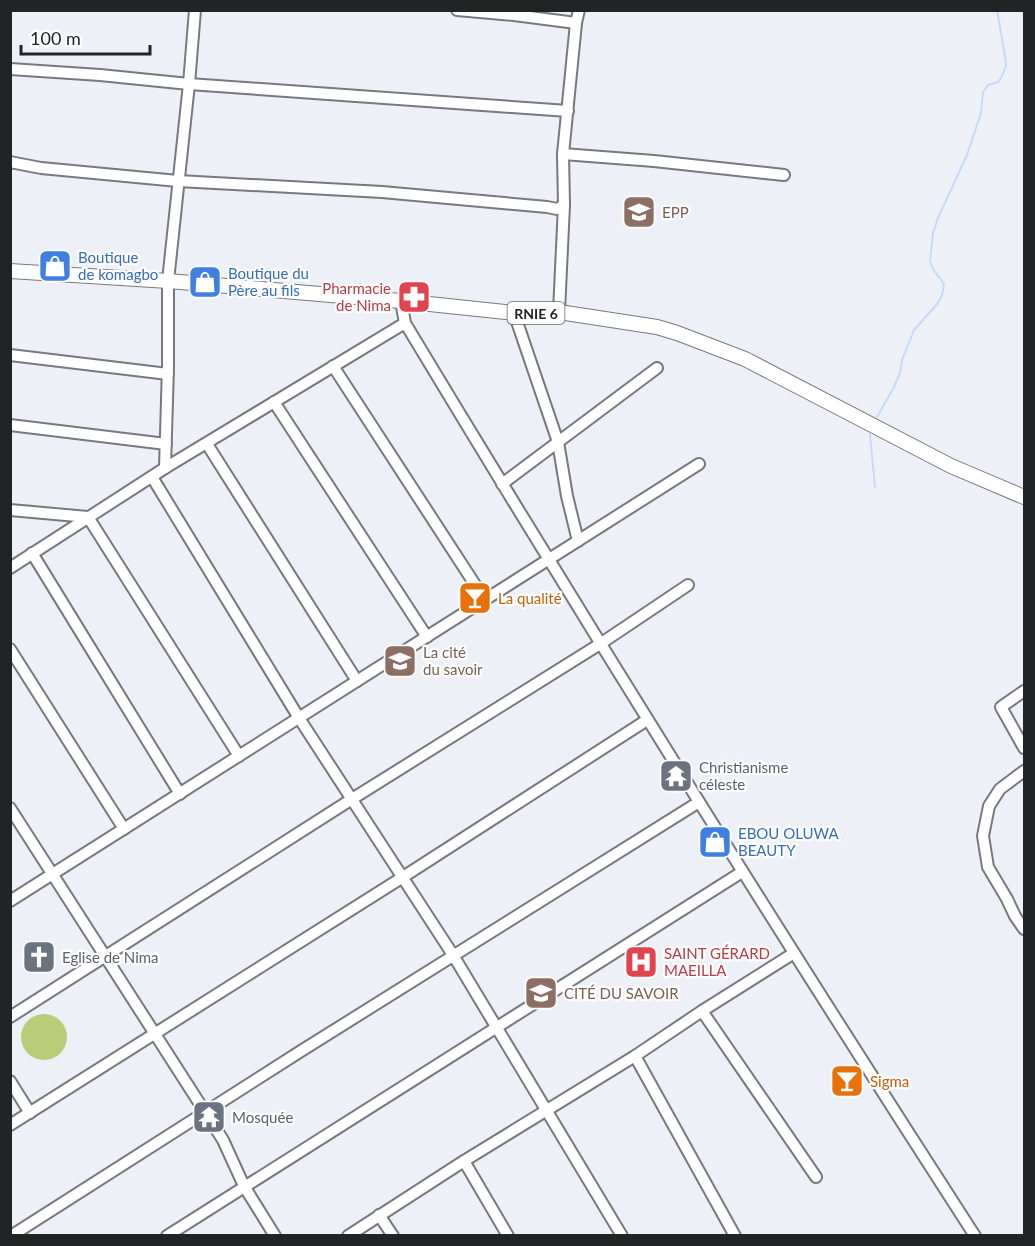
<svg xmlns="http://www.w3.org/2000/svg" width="1035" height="1246" font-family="Lato,sans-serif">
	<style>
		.green { fill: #b8cd77 }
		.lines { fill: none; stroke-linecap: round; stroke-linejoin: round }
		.stream { stroke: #c7d9fb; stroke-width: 2 }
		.minor-casing { stroke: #76797e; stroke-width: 14 }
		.major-casing { stroke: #76797e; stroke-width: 16 }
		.minor { stroke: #fff; stroke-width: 10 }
		.major { stroke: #fff; stroke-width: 14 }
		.labels { text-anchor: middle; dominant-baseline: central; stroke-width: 4.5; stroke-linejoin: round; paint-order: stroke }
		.shield { fill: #fefefe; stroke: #646566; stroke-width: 1.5 }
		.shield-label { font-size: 14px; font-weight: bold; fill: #222325 }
		.education-label { font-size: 15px; fill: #785e54; stroke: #fefefe; text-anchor: start }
		.shop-label { font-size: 15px; fill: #366cbe; stroke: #fefefe; text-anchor: start }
		.health-label { font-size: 15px; fill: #be3a42; stroke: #fefefe; text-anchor: end }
		.food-label { font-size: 15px; fill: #c56008; stroke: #fefefe; text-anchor: start }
		.worship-label { font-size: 15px; fill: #5b616d; stroke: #fefefe; text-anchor: start }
	</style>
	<rect width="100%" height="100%" fill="#edf1f7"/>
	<circle class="green" cx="44" cy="1037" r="23"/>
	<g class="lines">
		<g class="stream">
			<path d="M877,417L893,389L900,373L902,360L914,330L938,303L942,295L944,284L933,269L930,261L933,233L938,218L967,155L981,113L983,92L988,85L998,82L1002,76L1006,66L1005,56L997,10"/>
			<path d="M870,435L875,487"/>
		</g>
		<g class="minor-casing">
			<g id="minor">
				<path d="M457,10L514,15L576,23"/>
				<path d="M10,69L100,75L189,84L568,111"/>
				<path d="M563,154L654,161L784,175"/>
				<path d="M10,162L41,168L178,181L382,192L547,207L557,209L564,205"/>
				<path d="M401,301L405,323C590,630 780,934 975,1236"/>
				<path d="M559,312L564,205L563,154L576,23L579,10"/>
				<path d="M514,313L558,442L567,496L578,541"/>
				<path d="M10,355L168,374"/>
				<path d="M333,366L485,600"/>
				<path d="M274,402L427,637"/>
				<path d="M10,425L166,444"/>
				<path d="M207,444L357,681"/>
				<path d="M165,468L168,366V281L189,84L195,10"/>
				<path d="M152,477L299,718L453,955L622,1236"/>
				<path d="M502,484L657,368"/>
				<path d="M10,510L88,517L239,756"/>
				<path d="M32,553L180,794"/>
				<path d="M10,568L165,468L405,323"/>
				<path d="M10,649L124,829"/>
				<path d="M1024,691L1001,707L1024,748"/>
				<path d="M1024,771L1000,789L989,806L983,836L988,867L1007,899L1015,916L1024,929"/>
				<path d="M10,808L223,1140L244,1186L275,1236"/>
				<path d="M10,901L699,464"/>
				<path d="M702,1011L816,1177"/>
				<path d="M10,1017L352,799L600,644L688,585"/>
				<path d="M635,1056L735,1236"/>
				<path d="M10,1081L30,1113"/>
				<path d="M10,1125L403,877L647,720"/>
				<path d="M464,1161L508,1236"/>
				<path d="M379,1215L393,1236"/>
				<path d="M11,1236L301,1051L699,802"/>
				<path d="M167,1236L742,872"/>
				<path d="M348,1236L464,1161L635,1056L702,1011L794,953"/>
			</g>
		</g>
		<g class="major-casing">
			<path id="major" d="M10,271L168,281L401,301L514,313L559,312L657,327L677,333L745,359L951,466L1024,497"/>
		</g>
		<use href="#minor" class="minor"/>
		<use href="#major" class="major"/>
	</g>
	<defs>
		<g id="school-square" transform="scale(1.725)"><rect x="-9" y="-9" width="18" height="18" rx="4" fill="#8d6e63" stroke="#fefefe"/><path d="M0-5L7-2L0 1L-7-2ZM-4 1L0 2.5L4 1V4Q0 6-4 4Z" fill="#fff"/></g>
		<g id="shop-square" transform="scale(1.725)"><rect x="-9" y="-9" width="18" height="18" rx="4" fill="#3f7fe0" stroke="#fefefe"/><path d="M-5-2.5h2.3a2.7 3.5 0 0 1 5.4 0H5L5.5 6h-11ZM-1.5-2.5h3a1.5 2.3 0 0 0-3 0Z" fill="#fff"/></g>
		<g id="pharmacy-square" transform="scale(1.725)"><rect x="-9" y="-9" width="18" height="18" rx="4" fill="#e0444e" stroke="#fefefe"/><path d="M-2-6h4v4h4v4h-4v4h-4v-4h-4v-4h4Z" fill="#fff"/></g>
		<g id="bar-square" transform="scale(1.725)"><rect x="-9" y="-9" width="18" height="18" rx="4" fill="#e8710a" stroke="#fefefe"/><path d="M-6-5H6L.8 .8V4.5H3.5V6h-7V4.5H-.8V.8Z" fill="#fff"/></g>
		<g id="temple-square" transform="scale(1.725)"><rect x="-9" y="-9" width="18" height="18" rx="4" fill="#6b7280" stroke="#fefefe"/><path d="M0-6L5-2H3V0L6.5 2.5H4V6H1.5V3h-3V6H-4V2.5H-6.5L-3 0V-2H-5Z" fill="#fff"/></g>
		<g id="church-square" transform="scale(1.725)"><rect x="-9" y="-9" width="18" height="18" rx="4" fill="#6b7280" stroke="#fefefe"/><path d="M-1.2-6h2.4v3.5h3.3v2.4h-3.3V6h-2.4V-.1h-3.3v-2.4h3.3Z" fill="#fff"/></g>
		<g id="hospital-square" transform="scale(1.725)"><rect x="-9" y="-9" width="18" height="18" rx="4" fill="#e0444e" stroke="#fefefe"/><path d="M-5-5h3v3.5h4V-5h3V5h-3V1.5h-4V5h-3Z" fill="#fff"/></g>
	</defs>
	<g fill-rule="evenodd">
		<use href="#school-square" x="639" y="212"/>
		<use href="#shop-square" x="55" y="266"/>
		<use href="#shop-square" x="205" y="282"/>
		<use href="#pharmacy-square" x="414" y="297"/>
		<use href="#bar-square" x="475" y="598"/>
		<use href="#school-square" x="400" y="661"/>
		<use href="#temple-square" x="676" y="776"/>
		<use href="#shop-square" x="715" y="842"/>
		<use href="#church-square" x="39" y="957"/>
		<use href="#hospital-square" x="641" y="962"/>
		<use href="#school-square" x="541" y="993"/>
		<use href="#bar-square" x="847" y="1081"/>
		<use href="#temple-square" x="209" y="1117"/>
	</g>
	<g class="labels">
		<rect class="shield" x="507.5" y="302" width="57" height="22" rx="4.5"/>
		<g class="shield-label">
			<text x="536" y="313">RNIE 6</text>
		</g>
		<g class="education-label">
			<text x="662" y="212">EPP</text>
			<text x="423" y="652">La cité<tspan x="423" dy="17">du savoir</tspan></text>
			<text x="564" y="993">CITÉ DU SAVOIR</text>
		</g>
		<g class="shop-label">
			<text x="78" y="257">Boutique<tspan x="78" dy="17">de komagbo</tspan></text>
			<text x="228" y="273">Boutique du<tspan x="228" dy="17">Père au fils</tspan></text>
			<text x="738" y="833">EBOU OLUWA<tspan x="738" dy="17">BEAUTY</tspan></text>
		</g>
		<g class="health-label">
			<text x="391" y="288">Pharmacie<tspan x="391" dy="17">de Nima</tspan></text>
			<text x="664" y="953" text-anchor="start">SAINT GÉRARD<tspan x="664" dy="17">MAEILLA</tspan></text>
		</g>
		<g class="food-label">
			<text x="498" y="598">La qualité</text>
			<text x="870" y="1081">Sigma</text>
		</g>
		<g class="worship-label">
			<text x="699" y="767">Christianisme<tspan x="699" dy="17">céleste</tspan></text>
			<text x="62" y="957">Eglise de Nima</text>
			<text x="232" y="1117">Mosquée</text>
		</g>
	</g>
	<rect width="1035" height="1246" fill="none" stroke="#222325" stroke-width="24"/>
	<path d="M21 45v9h129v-9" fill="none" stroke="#222325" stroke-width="3"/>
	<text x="30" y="45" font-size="18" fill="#222325" stroke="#fefefe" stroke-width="4.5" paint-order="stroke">100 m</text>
</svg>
